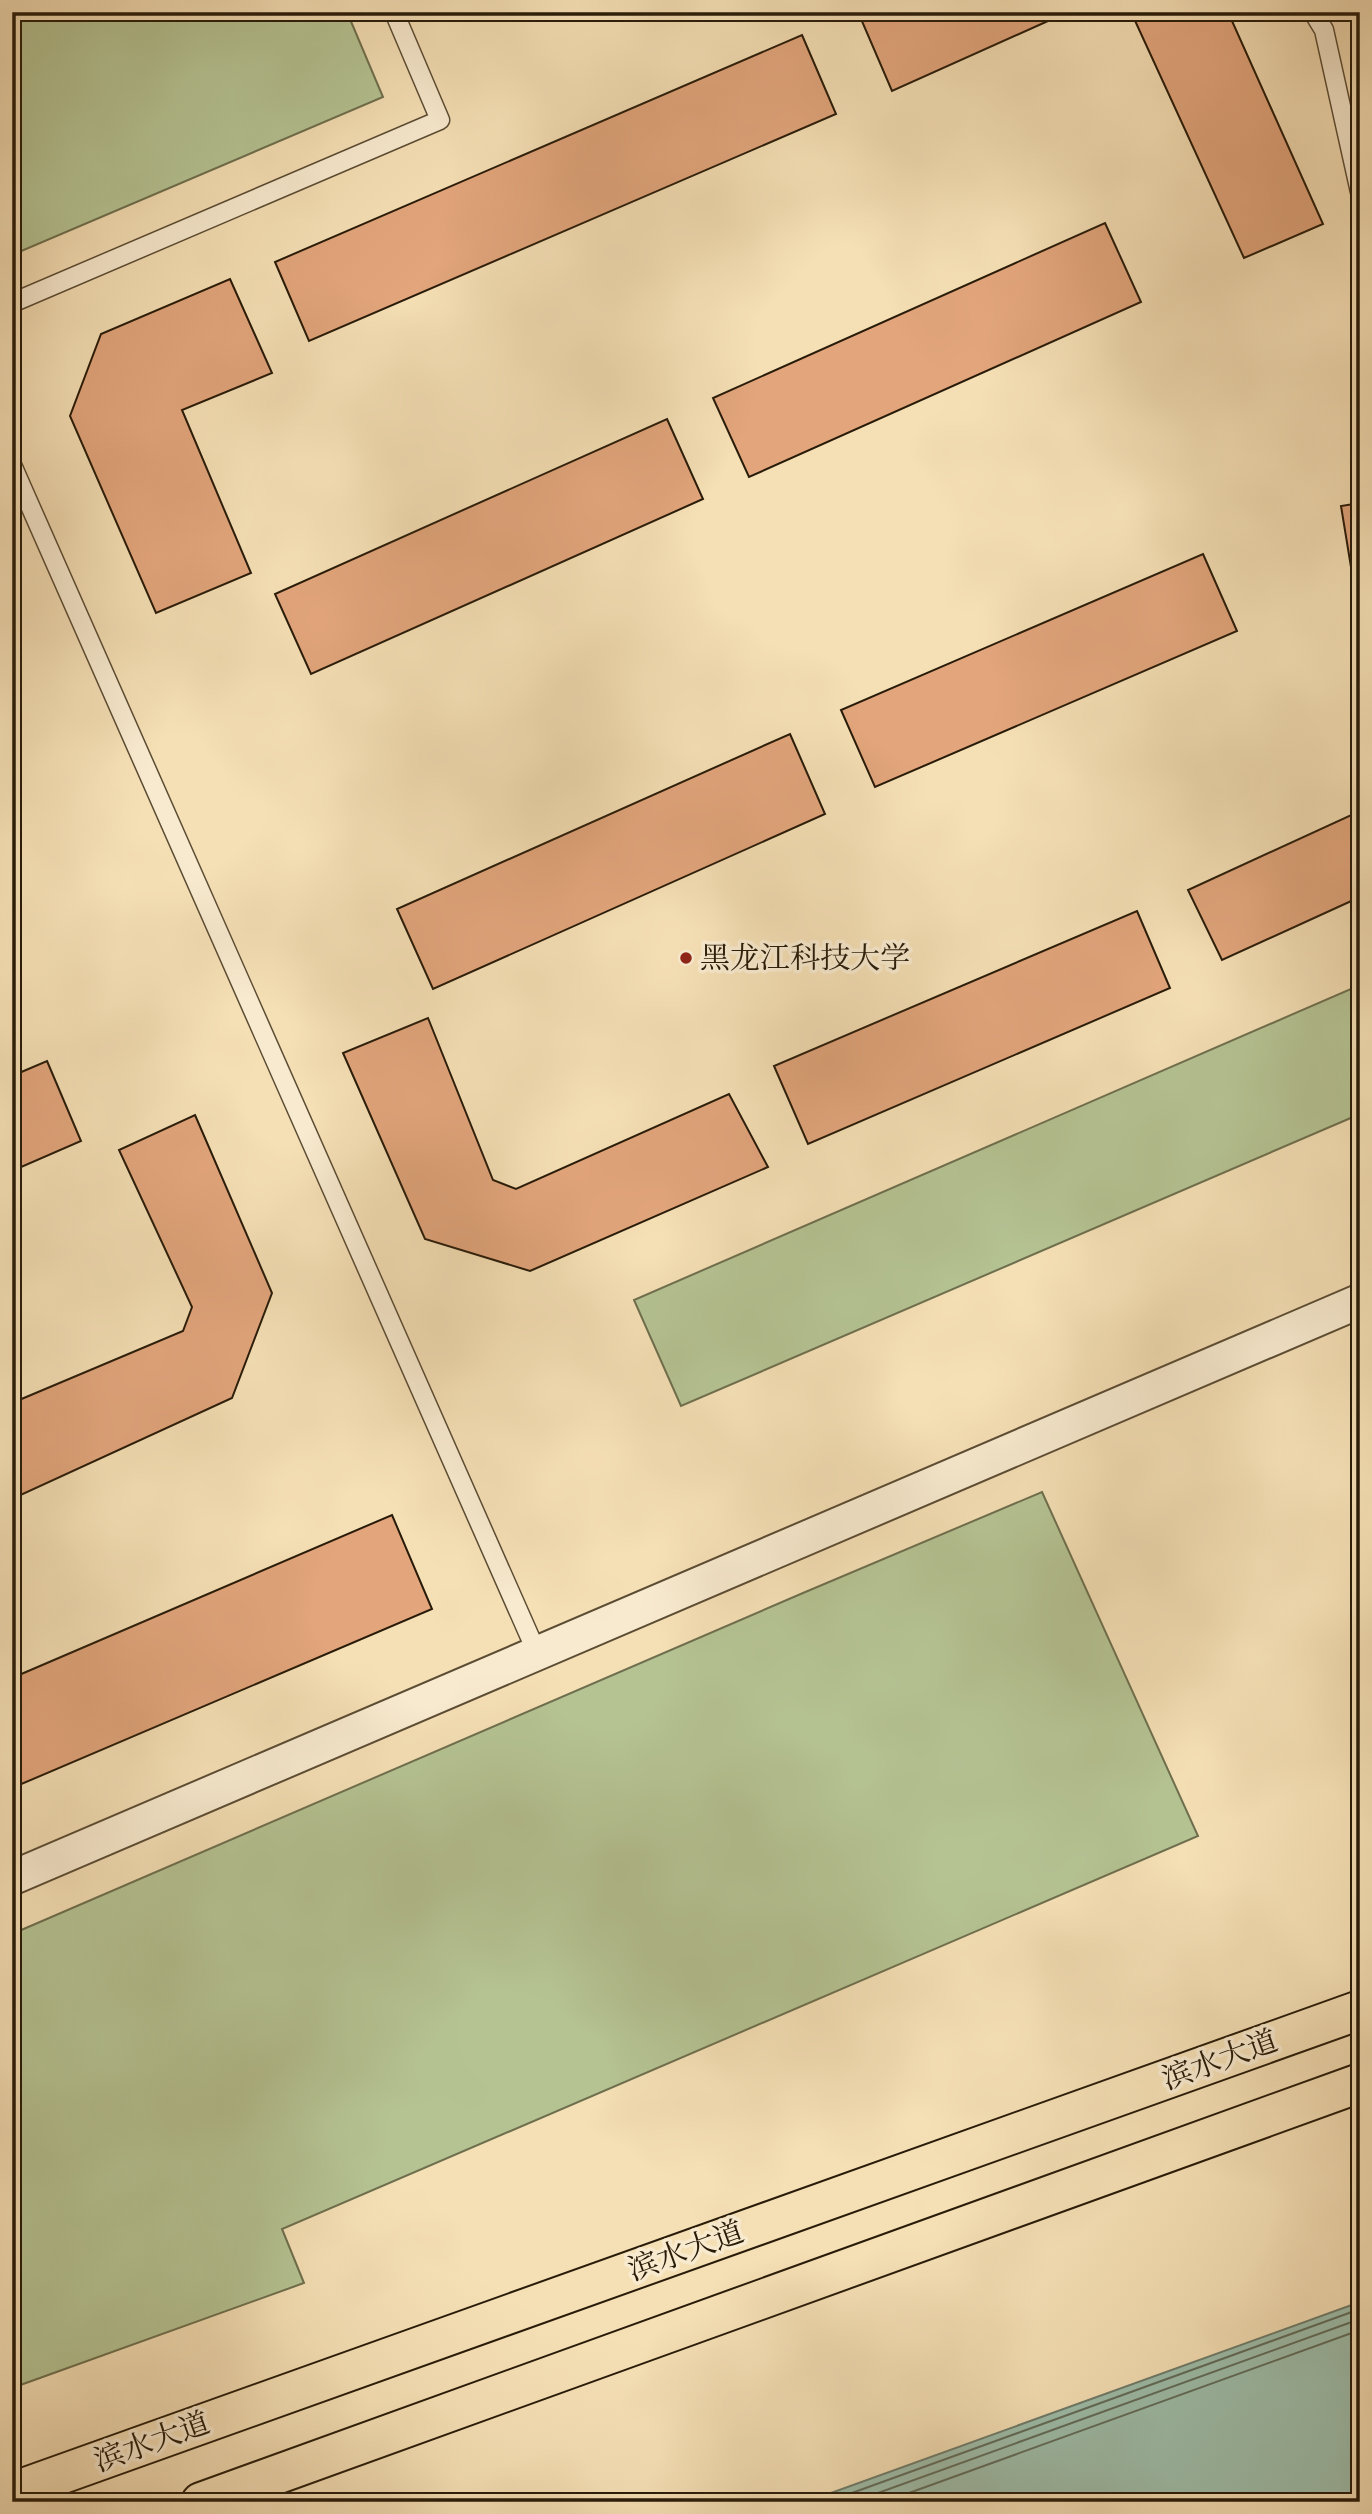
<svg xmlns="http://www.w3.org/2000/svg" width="1372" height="2514" font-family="'IM FELL Double Pica','Noto Serif SC',serif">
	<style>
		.green { fill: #b5c393; stroke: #6e6f4e; stroke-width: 2 }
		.water { fill: #9dbdaa; stroke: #6e7c6a; stroke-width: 2 }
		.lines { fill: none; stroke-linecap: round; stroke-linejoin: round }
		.shore { stroke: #626c5a; stroke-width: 2 }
		.building { fill: #e2a57c; stroke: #281b09; stroke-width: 2 }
		.service-casing { stroke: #5b4c34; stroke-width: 21 }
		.minor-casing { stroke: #5b4c34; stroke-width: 37 }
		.primary-casing { stroke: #281b09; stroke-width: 42 }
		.service { stroke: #f8eacf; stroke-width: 18 }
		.minor { stroke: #f8eacf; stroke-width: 33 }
		.primary { stroke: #f5dfb5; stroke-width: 38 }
		.poi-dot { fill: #8f2418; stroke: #f8eacf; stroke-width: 2.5 }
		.labels { text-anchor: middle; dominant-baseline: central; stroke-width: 7; stroke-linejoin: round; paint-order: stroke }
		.poi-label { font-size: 30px; fill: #281b09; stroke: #f8eacf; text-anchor: start }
		.street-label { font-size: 30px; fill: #281b09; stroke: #f8eacf }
	</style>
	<rect width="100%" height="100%" fill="#f5dfb5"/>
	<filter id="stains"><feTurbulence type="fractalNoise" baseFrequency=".00286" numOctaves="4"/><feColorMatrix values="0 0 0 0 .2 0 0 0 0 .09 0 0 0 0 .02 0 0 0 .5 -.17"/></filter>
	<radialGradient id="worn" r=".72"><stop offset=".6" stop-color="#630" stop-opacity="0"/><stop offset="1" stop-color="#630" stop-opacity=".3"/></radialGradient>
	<g class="green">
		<path d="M12,12H347L383,97L12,255Z"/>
		<path d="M1360,985V1114L681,1406L634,1300Z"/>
		<path d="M1042,1492L1198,1836L282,2229L304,2283L12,2388V1934L803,1593Z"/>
	</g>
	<path class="water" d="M1360,2302V2502H806Z"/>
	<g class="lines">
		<g class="shore">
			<path d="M827,2502L1360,2309"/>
			<path d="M853,2502L1360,2319"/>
			<path d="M884,2502L1360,2330"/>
		</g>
	</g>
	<g class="building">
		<path d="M858,12H1068L892,91Z"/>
		<path d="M1131,12H1228L1323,224L1244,258Z"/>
		<path d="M802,35L836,114L309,341L275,262Z"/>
		<path d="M1105,223L1141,302L749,477L713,398Z"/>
		<path d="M230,279L272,373L182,410L251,573L156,613L70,416L101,334Z"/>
		<path d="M667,419L703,499L311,674L275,594Z"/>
		<path d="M1360,503V622L1341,506Z"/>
		<path d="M1203,554L1237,631L875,787L841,710Z"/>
		<path d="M790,734L825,814L433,989L397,909Z"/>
		<path d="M1360,811V897L1222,960L1188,890Z"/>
		<path d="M1137,911L1170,988L808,1144L774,1066Z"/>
		<path d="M428,1018L493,1180L516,1189L729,1094L768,1167L530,1271L425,1239L343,1053Z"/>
		<path d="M47,1061L81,1141L12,1171V1076Z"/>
		<path d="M195,1115L272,1293L232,1398L12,1499V1403L183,1331L192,1307L119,1150Z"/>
		<path d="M392,1515L432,1609L12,1788V1678Z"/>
	</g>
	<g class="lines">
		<g class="service-casing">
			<g id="service">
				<path d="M1313,12L1324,30L1360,192"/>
				<path d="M12,303L440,120L394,12"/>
				<path d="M12,465L537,1653"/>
			</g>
		</g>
		<g class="minor-casing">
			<path id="minor" d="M12,1878L1360,1301"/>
		</g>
		<g class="primary-casing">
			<g id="primary">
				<path d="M12,2492L1360,2010"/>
				<path d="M201,2502L1360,2083"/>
			</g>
		</g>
		<use href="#service" class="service"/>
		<use href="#minor" class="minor"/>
		<use href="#primary" class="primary"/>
	</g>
	<circle class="poi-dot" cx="686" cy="958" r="7"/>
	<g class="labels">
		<g class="poi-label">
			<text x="700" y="958">黑龙江科技大学</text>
		</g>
		<g class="street-label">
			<text transform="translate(1220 2060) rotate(-20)">滨水大道</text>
			<text transform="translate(686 2251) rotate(-20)">滨水大道</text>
			<text transform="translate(152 2442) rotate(-20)">滨水大道</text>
		</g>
	</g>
	<rect width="1372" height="2514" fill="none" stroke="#f5dfb5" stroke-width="42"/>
	<rect x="14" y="14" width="1344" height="2486" fill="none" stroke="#281b09" stroke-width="3.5"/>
	<rect x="21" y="21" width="1330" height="2472" fill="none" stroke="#281b09" stroke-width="2"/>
	<rect width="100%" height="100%" filter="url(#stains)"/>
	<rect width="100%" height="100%" fill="url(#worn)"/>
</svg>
